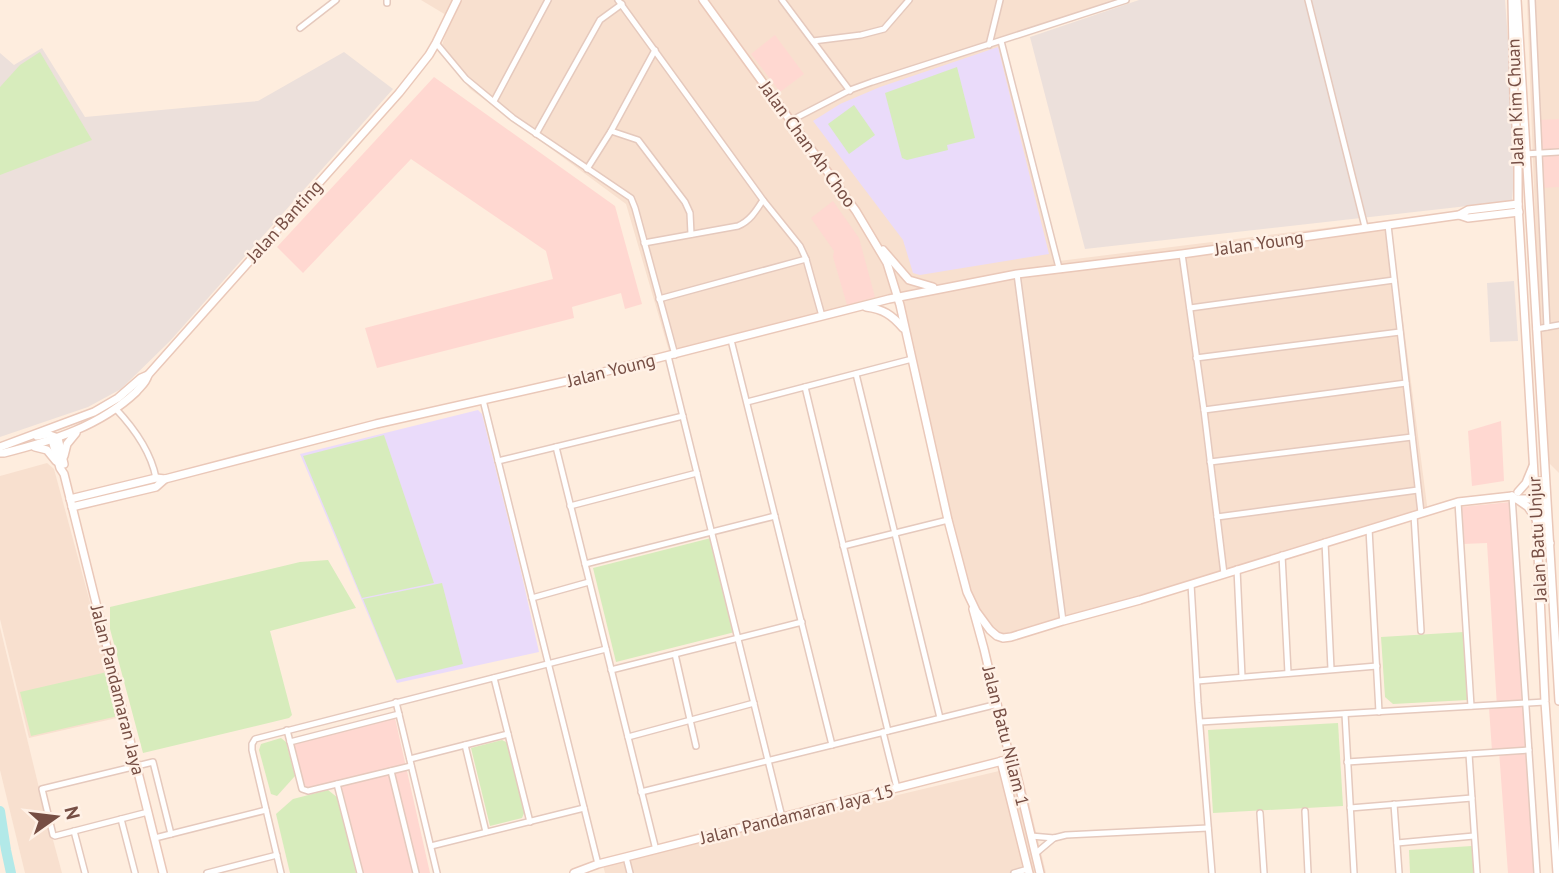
<svg xmlns="http://www.w3.org/2000/svg" width="1559" height="873" font-family="'PT Sans',sans-serif">
	<style>
		.residential { fill: #f8e0cf }
		.commercial { fill: #ffd8d1 }
		.industrial { fill: #ece0db }
		.education { fill: #eadbfa }
		.green { fill: #d7ecbc }
		.lines { fill: none; stroke-linecap: round; stroke-linejoin: round }
		.river { stroke: #b2e9e8; stroke-width: 10 }
		.street-casing { stroke: #e5c9bd; stroke-width: 8 }
		.secondary-casing { stroke: #eac8b9; stroke-width: 10 }
		.street { stroke: #fff; stroke-width: 5 }
		.secondary { stroke: #fff; stroke-width: 7 }
		.labels { text-anchor: middle; dominant-baseline: central; stroke-width: 5; stroke-linejoin: round; paint-order: stroke }
		.street-label { font-size: 18px; fill: #764e44; stroke: #fff1e6 }
	</style>
	<rect width="100%" height="100%" fill="#feedde"/>
	<g class="residential">
		<path d="M421,0H1126L1003,42L1059,261L1390,220L1428,513L1000,642L970,595L898,298L671,358L626,204L470,89L440,51L451,18Z"/>
		<path d="M1527,0H1559V473L1546,460L1540,346Z"/>
		<path d="M47,463L54,469L121,717L29,738L0,619V476Z"/>
		<path d="M0,627L40,792L62,873H25L0,770Z"/>
		<path d="M1020,766L1046,873H605L603,865Z"/>
	</g>
	<g class="commercial">
		<path d="M775,35L804,74L780,92L751,54Z"/>
		<path d="M434,77L615,206L642,304L625,309L621,293L572,307L574,318L377,368L365,328L553,279L546,251L411,159L303,273L277,247Z"/>
		<path d="M1559,119V187L1542,188L1539,120Z"/>
		<path d="M833,201L859,238L875,297L847,305L833,257L834,251L811,218Z"/>
		<path d="M1501,421L1504,481L1472,486L1468,431Z"/>
		<path d="M1510,502L1523,688L1534,873H1508L1499,751H1492L1489,708L1497,707L1487,543L1463,544L1461,507Z"/>
		<path d="M395,718L430,873H363L340,781L308,788L304,787L293,744Z"/>
	</g>
	<g class="industrial">
		<path d="M1139,0H1505L1516,150L1512,201L1085,249L1030,37Z"/>
		<path d="M42,48L85,117L258,101L344,52L393,89L170,341L121,389L88,407L0,437V53L14,65Z"/>
		<path d="M1514,281L1518,341L1490,342L1487,283Z"/>
	</g>
	<g class="education">
		<path d="M998,47L1049,254L920,275L913,273L903,240L813,121L840,104L880,87Z"/>
		<path d="M478,410L482,414L520,567L539,652L397,683L300,454Z"/>
	</g>
	<g class="green">
		<path d="M40,52L92,140L0,175V87L20,65Z"/>
		<path d="M957,67L975,138L947,145L948,150L907,160L902,158L885,93Z"/>
		<path d="M854,105L875,135L849,154L828,124Z"/>
		<path d="M384,435L434,583L362,598L303,456Z"/>
		<path d="M711,538L735,632L616,662L593,568Z"/>
		<path d="M328,560L356,608L270,631L292,715L289,718L143,753L110,629V607L300,562Z"/>
		<path d="M442,583L463,664L396,680L363,599Z"/>
		<path d="M1464,632L1468,700L1393,704L1385,697L1381,637Z"/>
		<path d="M107,672L118,716L31,736L20,692Z"/>
		<path d="M1338,723L1343,806L1213,813L1208,730Z"/>
		<path d="M281,738L286,742L295,776L277,796L271,794L259,750L261,744Z"/>
		<path d="M502,740L508,743L525,811L522,818L490,826L471,748Z"/>
		<path d="M328,790L338,798L356,873H290L276,814L293,799Z"/>
		<path d="M1472,846L1474,873H1410L1409,850Z"/>
	</g>
	<g class="lines">
		<path class="river" d="M0,811L6,850L11,873"/>
		<g class="street-casing">
			<g id="street">
				<path d="M387,0V3"/>
				<path d="M618,0L763,200L800,246L806,259L822,316"/>
				<path d="M782,0L850,91"/>
				<path d="M1308,0L1365,227"/>
				<path d="M1532,0L1547,327"/>
				<path d="M300,28L336,0"/>
				<path d="M813,41L861,35L884,29L909,0"/>
				<path d="M1001,41L1059,268"/>
				<path d="M436,43L466,79L513,118L631,198L635,208L675,355"/>
				<path d="M989,45L1000,0"/>
				<path d="M494,101L548,0"/>
				<path d="M790,121L850,90L872,82L1126,0"/>
				<path d="M611,131L638,140L685,202L690,213L691,234"/>
				<path d="M536,134L600,20L622,4"/>
				<path d="M1524,154L1559,152"/>
				<path d="M587,169L611,131L655,50"/>
				<path d="M1388,225L1421,513"/>
				<path d="M644,243L738,226C750,221 756,211 763,200"/>
				<path d="M1182,254L1204,410L1224,574"/>
				<path d="M1017,274L1063,621"/>
				<path d="M659,299L806,259"/>
				<path d="M1190,308L1394,280"/>
				<path d="M1536,329L1559,325"/>
				<path d="M731,340L832,745"/>
				<path d="M668,356L782,817"/>
				<path d="M1196,358L1400,332"/>
				<path d="M856,374L940,718"/>
				<path d="M805,387L888,731"/>
				<path d="M483,400L598,864"/>
				<path d="M747,402L912,359"/>
				<path d="M115,408C133,427 151,452 156,478"/>
				<path d="M1204,410L1406,383"/>
				<path d="M556,447L656,850"/>
				<path d="M498,461L683,416"/>
				<path d="M1210,462L1412,437"/>
				<path d="M1512,496L1537,873"/>
				<path d="M1458,502L1471,706"/>
				<path d="M570,506L697,473"/>
				<path d="M1414,515L1421,631"/>
				<path d="M1217,517L1418,490"/>
				<path d="M1369,529L1379,712"/>
				<path d="M1325,542L1331,669"/>
				<path d="M843,546L948,520"/>
				<path d="M1282,555L1288,673"/>
				<path d="M585,564L775,516"/>
				<path d="M1237,569L1242,677"/>
				<path d="M1191,584L1198,703L1212,873"/>
				<path d="M532,598L589,582"/>
				<path d="M675,654L696,746"/>
				<path d="M611,670L802,622"/>
				<path d="M494,678L530,822"/>
				<path d="M1197,681L1377,666"/>
				<path d="M396,702L437,873"/>
				<path d="M1345,714L1354,873"/>
				<path d="M1200,722L1545,702"/>
				<path d="M287,730L302,789L308,791L411,766"/>
				<path d="M883,732L897,788"/>
				<path d="M628,737L754,703"/>
				<path d="M290,742L399,714"/>
				<path d="M465,745L486,832"/>
				<path d="M1469,754L1477,873"/>
				<path d="M410,759L508,734"/>
				<path d="M1347,762L1529,750"/>
				<path d="M391,771L416,873"/>
				<path d="M337,784L360,873"/>
				<path d="M641,792L998,704"/>
				<path d="M1394,804L1399,873"/>
				<path d="M1350,808L1472,798"/>
				<path d="M1305,811L1308,873"/>
				<path d="M148,812L55,836L53,835L42,789L153,762L171,834"/>
				<path d="M1260,813L1264,873"/>
				<path d="M121,819L135,873"/>
				<path d="M74,831L85,873"/>
				<path d="M1031,836L1054,838L1066,835L1208,828"/>
				<path d="M155,838L266,810"/>
				<path d="M1397,843L1474,836"/>
				<path d="M431,846L584,808"/>
				<path d="M1035,854L1054,838"/>
				<path d="M626,857L630,873"/>
				<path d="M207,873L277,855"/>
				<path d="M281,873L252,750V744L255,739L606,649"/>
				<path d="M1014,873L1028,869"/>
			</g>
		</g>
		<g class="secondary-casing">
			<g id="secondary">
				<path d="M703,0L856,211L887,263L900,305L948,520L967,592L976,611L990,630L997,636L1003,638L1011,637L1063,621L1140,600L1458,502L1512,496"/>
				<path d="M1512,0L1514,97L1518,154V204L1535,491L1545,702L1557,873"/>
				<path d="M1517,0L1559,701"/>
				<path d="M1459,215L1468,218L1519,212"/>
				<path d="M883,250L909,280L933,287"/>
				<path d="M866,307C883,309 892,315 903,328"/>
				<path d="M37,436L47,434L58,438L64,464"/>
				<path d="M52,440L60,468L64,474L163,873"/>
				<path d="M0,447L94,412L118,398L141,378L148,375"/>
				<path d="M35,447L47,450L56,461"/>
				<path d="M0,453H4C52,441 100,426 136,392C141,386 146,383 148,375L399,93L429,55L436,43L457,0"/>
				<path d="M64,456L67,444L76,433"/>
				<path d="M1518,492L1526,483L1533,466"/>
				<path d="M1538,494C1547,510 1538,530 1550,543"/>
				<path d="M1512,496L1516,499H1535L1541,491V481"/>
				<path d="M70,499L156,478L165,479L376,424L576,379L889,299L1017,274L1182,254L1459,215L1468,210L1518,204"/>
				<path d="M1518,500L1528,507L1536,519"/>
				<path d="M72,507L156,487L165,479"/>
				<path d="M973,609L984,649L1010,759L1015,768L1040,873"/>
				<path d="M1001,761L1029,873"/>
				<path d="M574,873L598,864L626,857L1010,759"/>
			</g>
		</g>
		<use href="#street" class="street"/>
		<use href="#secondary" class="secondary"/>
	</g>
	<g class="labels">
		<g class="street-label">
			<text transform="translate(1515 102) rotate(-92)">Jalan Kim Chuan</text>
			<text transform="translate(808 144) rotate(54)">Jalan Chan Ah Choo</text>
			<text transform="translate(284 221) rotate(-48)">Jalan Banting</text>
			<text transform="translate(1259 243) rotate(-8)">Jalan Young</text>
			<text transform="translate(611 370) rotate(-14)">Jalan Young</text>
			<text transform="translate(1537 539) rotate(-93)">Jalan Batu Unjur</text>
			<text transform="translate(118 690) rotate(76)">Jalan Pandamaran Jaya</text>
			<text transform="translate(1006 736) rotate(76)">Jalan Batu Nilam 1</text>
			<text transform="translate(797 814) rotate(-14)">Jalan Pandamaran Jaya 15</text>
		</g>
	</g>
	<g transform="translate(56 817) rotate(76)" stroke="#fff1e6" stroke-width="5" paint-order="stroke">
	<path d="M0-5L12 26L0 18L-12 26Z" fill="#764e44"/>
	<text y="-10" font-size="19" font-weight="bold" text-anchor="middle" fill="#764e44">N</text>
	</g>
</svg>
